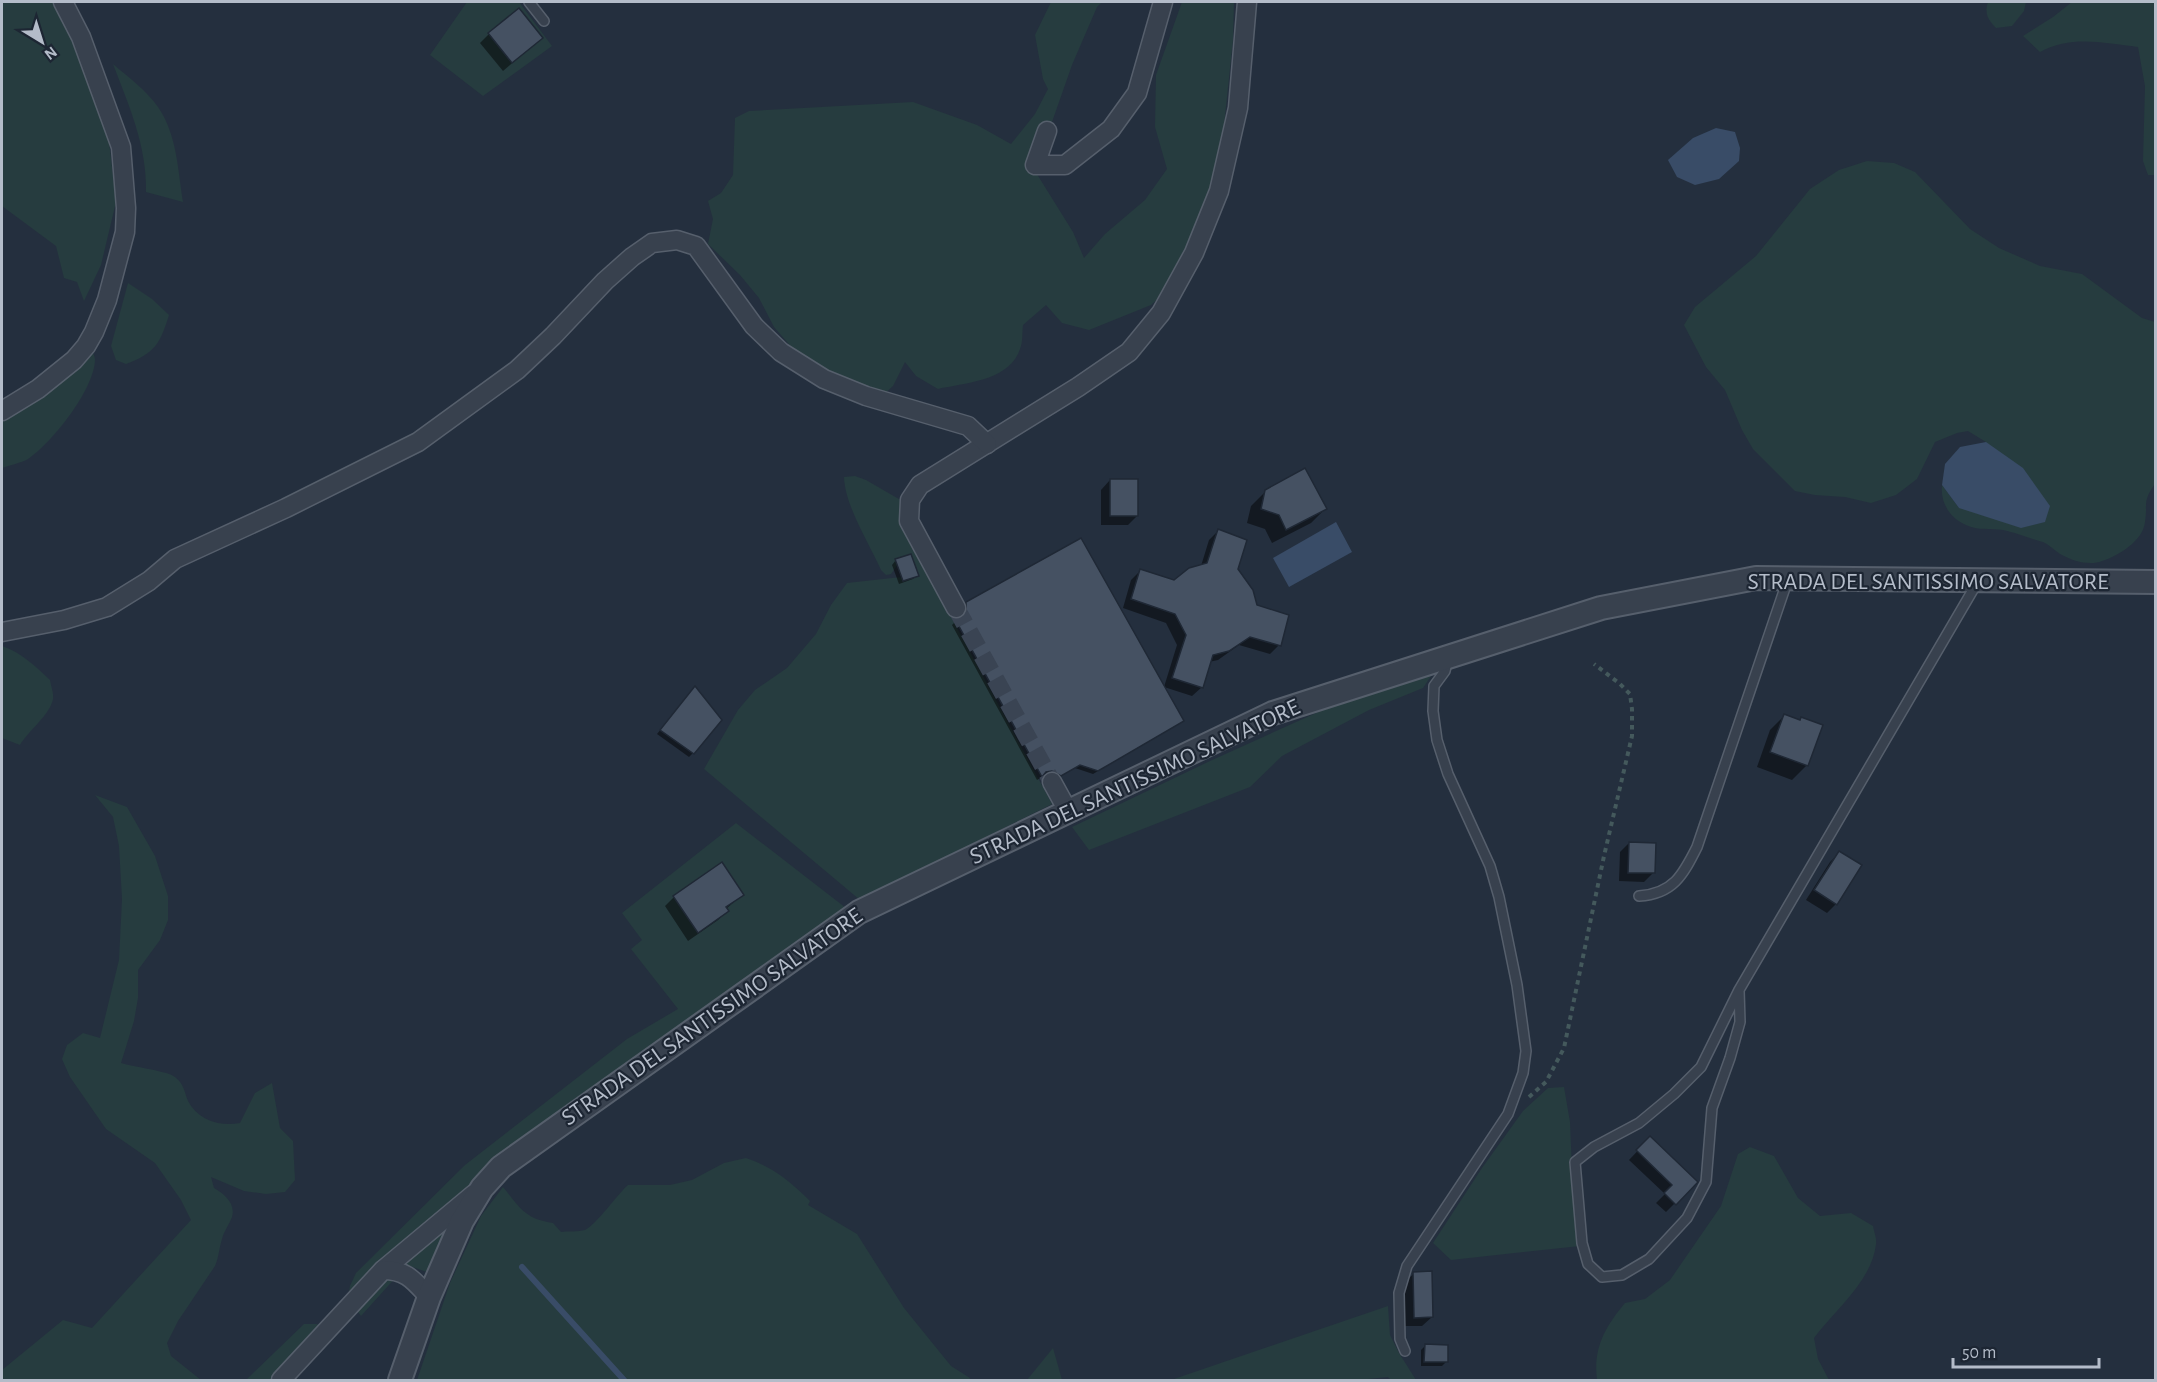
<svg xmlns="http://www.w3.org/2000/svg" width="2157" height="1382" font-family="'Alegreya Sans',sans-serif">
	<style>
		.green { fill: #263c3f }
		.water { fill: #394c67 }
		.shadow { fill: #0007 }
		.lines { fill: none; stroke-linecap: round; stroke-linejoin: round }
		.stream { stroke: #394c67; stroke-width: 6 }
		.building { fill: #455162; stroke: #1f2835; stroke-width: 1.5 }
		.minor-tunnel { stroke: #3a4453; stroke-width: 18; stroke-dasharray: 18 9; stroke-linecap: butt }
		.service-casing { stroke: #565f6c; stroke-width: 12 }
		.minor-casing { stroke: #565f6c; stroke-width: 21 }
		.tertiary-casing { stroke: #565f6c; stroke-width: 26 }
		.path { stroke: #44595c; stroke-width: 4; stroke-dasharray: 4.5 4.5; stroke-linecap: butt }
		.service { stroke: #38414e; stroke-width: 9 }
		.minor { stroke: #38414e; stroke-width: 18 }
		.tertiary { stroke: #38414e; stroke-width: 22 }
		.labels { text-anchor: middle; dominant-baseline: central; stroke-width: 4.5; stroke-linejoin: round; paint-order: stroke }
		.street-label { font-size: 24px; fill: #b4bcc9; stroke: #1d2633 }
	</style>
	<rect width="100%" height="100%" fill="#242f3e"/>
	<g class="green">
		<path d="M2,2H55L92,79L109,141L116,202L101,265L84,301L77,282L64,278L56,246L2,206Z"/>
		<path d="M467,2H519L552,46L483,96L430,55Z"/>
		<path d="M1051,2H1102L1097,7L1072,65L1052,122L1030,163L1073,232L1084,258L1105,234L1145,200L1167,169L1155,127L1156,75L1182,2H1234L1233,40L1219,173L1177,281L1151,305L1089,330L1062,323L1046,305L1023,325C1022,333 1023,342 1020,349C1010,381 965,383 938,389L916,376L905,362L893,386L882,396L834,383L794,350L774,327L759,298L740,275L708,244L713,219L708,201L721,193L733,175L735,118L749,111L913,102L977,125L1011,144L1035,114L1048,89L1043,79L1035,35Z"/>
		<path d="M1988,2H2026L2024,11L2012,26L1996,28C1988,20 1984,13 1988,2Z"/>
		<path d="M2072,2H2155V175H2148L2143,161L2145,86L2138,47C2104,43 2071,35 2040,52L2023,36L2053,17Z"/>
		<path d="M113,64C128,77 146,90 158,107C177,134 178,171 183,202L146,192C147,146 129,106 113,64Z"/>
		<path d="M1867,161L1894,163L1915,172L1970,229L1999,248L2040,266L2082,274L2142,318L2155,322V484C2142,502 2148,503 2145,522C2143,541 2118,556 2102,561C2090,566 2073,561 2062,555C2055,551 2050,545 2043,542C2031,539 2014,532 2003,530C1991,528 1978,531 1966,525C1950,518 1940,503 1942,485L1959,508L1986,442L1968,431L1957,433L1935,442L1917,479L1896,495L1871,503L1845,497L1815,495L1795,491L1753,449L1742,430L1725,390L1706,367L1684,325L1695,307L1756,256L1810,189L1839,170Z"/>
		<path d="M128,283L152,299L169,315C160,344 155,353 126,364L116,360L111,346Z"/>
		<path d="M91,347C92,351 95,356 95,360C94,390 52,443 28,459C21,463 10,465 2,468V416Z"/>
		<path d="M855,476L866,480L904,502L928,574L1052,804L860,900L704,769L738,710L755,690L787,668L816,634L831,605L847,583L919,575L914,563L904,556L891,574L886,575L881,570C869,543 845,506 844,477Z"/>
		<path d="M2,646C21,652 36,667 50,680C51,686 54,694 53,699C50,715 28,731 20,745L2,738Z"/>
		<path d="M1433,673L1423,688L1369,710L1282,756L1250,787L1089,850L1072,827L1210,761L1325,709Z"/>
		<path d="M95,795L127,807L155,856L168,896V920L160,940L138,970V998L134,1021L121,1063C133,1067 168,1071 175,1077C184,1084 184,1091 188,1101C198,1120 220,1127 240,1123L255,1093L272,1083L280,1128L293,1141L295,1180L285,1192L266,1194L244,1191L211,1177L214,1188C224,1194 236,1203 232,1217C229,1225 224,1231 222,1239C219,1248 219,1257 215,1266L178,1321L167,1343L171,1356L201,1380H2V1370L63,1320L92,1328L191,1220L181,1200L155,1163L106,1129L70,1077L62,1059L67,1045L83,1033L100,1038L119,960L122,899L119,846L113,817Z"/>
		<path d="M736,823L846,908L467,1193L435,1275L407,1265L361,1316L348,1298L350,1286L356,1273L465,1165L627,1039L678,1009L631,949L642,940L622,913Z"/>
		<path d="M1564,1087L1570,1122L1572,1170L1580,1246L1451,1260L1433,1243L1482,1168L1523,1111L1548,1088Z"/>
		<path d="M1750,1147L1774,1156L1798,1198L1820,1216L1851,1213L1873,1226C1874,1232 1877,1239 1876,1244C1872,1281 1835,1310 1814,1338L1818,1359L1829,1380H1597C1593,1348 1605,1327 1625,1303L1645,1299L1670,1280L1721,1206L1738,1154Z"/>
		<path d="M746,1158C773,1167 790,1181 810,1201L808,1205L857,1234L904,1308L951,1366L970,1378L969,1380H417L450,1283L481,1216L503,1187C520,1208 525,1219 553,1223L561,1232C568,1231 578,1232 585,1230C596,1225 617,1195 628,1185H670L692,1180L724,1163Z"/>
		<path d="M1388,1306L1390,1335L1399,1353L1416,1380H1391L1388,1377L1358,1380H1171Z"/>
		<path d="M304,1324H316L326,1327L278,1380H246Z"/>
		<path d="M1053,1348L1062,1380H1027Z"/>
	</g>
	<g class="water">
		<path d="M1716,128L1735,132L1740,148L1739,161L1719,179L1695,185L1677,177L1668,160L1693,138Z"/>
		<path d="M1986,442L2023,468L2050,506L2045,522L2021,528L1959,508L1942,485L1945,464L1960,447Z"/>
		<path d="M1336,522L1352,552L1289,587L1273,558Z"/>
	</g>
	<g class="shadow">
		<path d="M489,34L541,38L503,71L480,43Z"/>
		<path d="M1110,480L1137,516L1128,525H1101V490Z"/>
		<path d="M1266,491L1325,509L1311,523L1272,543L1265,529L1247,523L1251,506Z"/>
		<path d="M1218,531L1255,606L1279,645L1270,654L1239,645L1218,660L1209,662L1202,687L1192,696L1164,687L1177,645L1166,623L1123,608L1131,580L1140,571L1175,582L1201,566L1209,540Z"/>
		<path d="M896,560L917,575L913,579L899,584L892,565Z"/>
		<path d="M967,603L1183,721L1093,774L1075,768L1056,779L1047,774L1037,780L952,625L956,621L962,619V608Z"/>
		<path d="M691,692L693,753L689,757L657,734Z"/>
		<path d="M1784,716L1807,765L1792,780L1757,767L1770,730Z"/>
		<path d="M1629,843L1653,873L1644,882L1619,881L1620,852Z"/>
		<path d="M1839,853L1836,904L1827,913L1806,900L1830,862Z"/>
		<path d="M742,895L726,909L727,911L718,920L688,941L665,906L674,897Z"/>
		<path d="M1650,1138L1696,1182L1666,1212L1656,1203L1665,1194L1629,1160Z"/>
		<path d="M1414,1273L1432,1317L1422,1326H1405V1283Z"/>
		<path d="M1425,1346L1446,1362L1442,1366H1421V1350Z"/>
	</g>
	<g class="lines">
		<path class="stream" d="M522,1267L624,1380"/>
	</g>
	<g class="building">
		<path d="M519,8L543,38L512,63L488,33Z"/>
		<path d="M1305,468L1327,509L1286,530L1279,515L1261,509L1265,490Z"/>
		<rect x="1110" y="479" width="28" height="37"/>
		<path d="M1218,529L1247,540L1238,569L1253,590L1257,605L1289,615L1281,646L1250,637L1229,651L1213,655L1203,688L1172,678L1186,635L1175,614L1131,599L1140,569L1174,580L1189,568L1207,563Z"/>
		<path d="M1081,538L1184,721L1098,771L1080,765L1061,776L1052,771L1046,772L1042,777L955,619L962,618L966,613V602Z"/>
		<path d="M911,554L919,576L903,581L895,559Z"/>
		<path d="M695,686L722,720L694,754L660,730Z"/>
		<path d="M1784,714L1800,720L1801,717L1823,725L1808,766L1770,752Z"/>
		<path d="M1629,842L1656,843L1655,873H1628Z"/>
		<path d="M1839,851L1862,865L1837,905L1814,890Z"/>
		<path d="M722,862L744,895L726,907L729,911L698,933L673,896Z"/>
		<path d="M1650,1136L1698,1182L1676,1205L1664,1193L1672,1185L1636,1150Z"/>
		<path d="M1432,1271L1433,1317L1414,1318L1413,1272Z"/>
		<path d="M1425,1344L1448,1345V1362H1424Z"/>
	</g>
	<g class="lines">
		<path class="minor-tunnel" d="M956,608L1052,782"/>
		<g class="service-casing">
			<g id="service">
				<path d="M529,2L544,21"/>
				<path d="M1639,896C1673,894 1683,875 1697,847L1788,579"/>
				<path d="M1739,990L1701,1067L1674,1094L1639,1123L1594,1147L1575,1162L1582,1243L1588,1264L1602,1277L1622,1275L1649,1259L1687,1218L1706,1182L1712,1108L1730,1058L1740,1022L1739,990L1977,583"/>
				<path d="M1405,1351L1400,1339L1399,1293L1407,1266L1508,1114L1523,1073L1526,1051L1517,985L1499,897L1490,866L1448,774L1437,740L1433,711L1434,686L1445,671L1448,658"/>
			</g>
		</g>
		<g class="minor-casing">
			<g id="minor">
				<path d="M1047,131L1035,165H1065L1111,129L1137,93L1163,2"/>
				<path d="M2,411L38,389L74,360L86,346L94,332L107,300L125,232L126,208L121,147L81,37L63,2"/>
				<path d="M956,608L909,521L910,500L920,485L1078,387L1129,352L1161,313L1194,253L1219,191L1238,108L1247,2"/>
				<path d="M2,632L64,620L107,607L149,581L175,559L286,508L418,442L517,370L553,336L605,281L632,257L652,243L677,240L696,246L754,326L781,352L824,379L866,396L968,426L987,444"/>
				<path d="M1052,782L1068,811"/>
				<path d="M383,1270L474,1194"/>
				<path d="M281,1380L383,1270C407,1270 414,1281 429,1297"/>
			</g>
		</g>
		<g class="tertiary-casing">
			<path id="tertiary" d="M400,1380L429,1297L462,1221L482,1188L501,1167L859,912L1273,713L1601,608L1756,578L2156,582"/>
		</g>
		<path class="path" d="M1529,1097L1546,1082L1564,1048L1604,856L1632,736V709L1630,694L1620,684L1594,664"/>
		<use href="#service" class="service"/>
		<use href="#minor" class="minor"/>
		<use href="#tertiary" class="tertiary"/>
	</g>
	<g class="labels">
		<g class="street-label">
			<text x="1928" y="582">STRADA DEL SANTISSIMO SALVATORE</text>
			<text transform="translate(1135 782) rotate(-25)">STRADA DEL SANTISSIMO SALVATORE</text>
			<text transform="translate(712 1017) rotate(-35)">STRADA DEL SANTISSIMO SALVATORE</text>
		</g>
	</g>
	<rect width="2157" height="1382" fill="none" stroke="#b4bcc9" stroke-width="6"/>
	<g transform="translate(42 42) rotate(142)" stroke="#1d2633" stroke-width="4.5" paint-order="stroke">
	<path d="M0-4.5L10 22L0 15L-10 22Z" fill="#b4bcc9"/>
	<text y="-9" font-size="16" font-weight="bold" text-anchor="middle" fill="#b4bcc9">N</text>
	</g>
	<path d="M1953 1358v9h146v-9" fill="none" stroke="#b4bcc9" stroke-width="3"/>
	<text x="1962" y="1358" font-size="18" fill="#b4bcc9" stroke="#1d2633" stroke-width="4.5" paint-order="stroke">50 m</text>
</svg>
